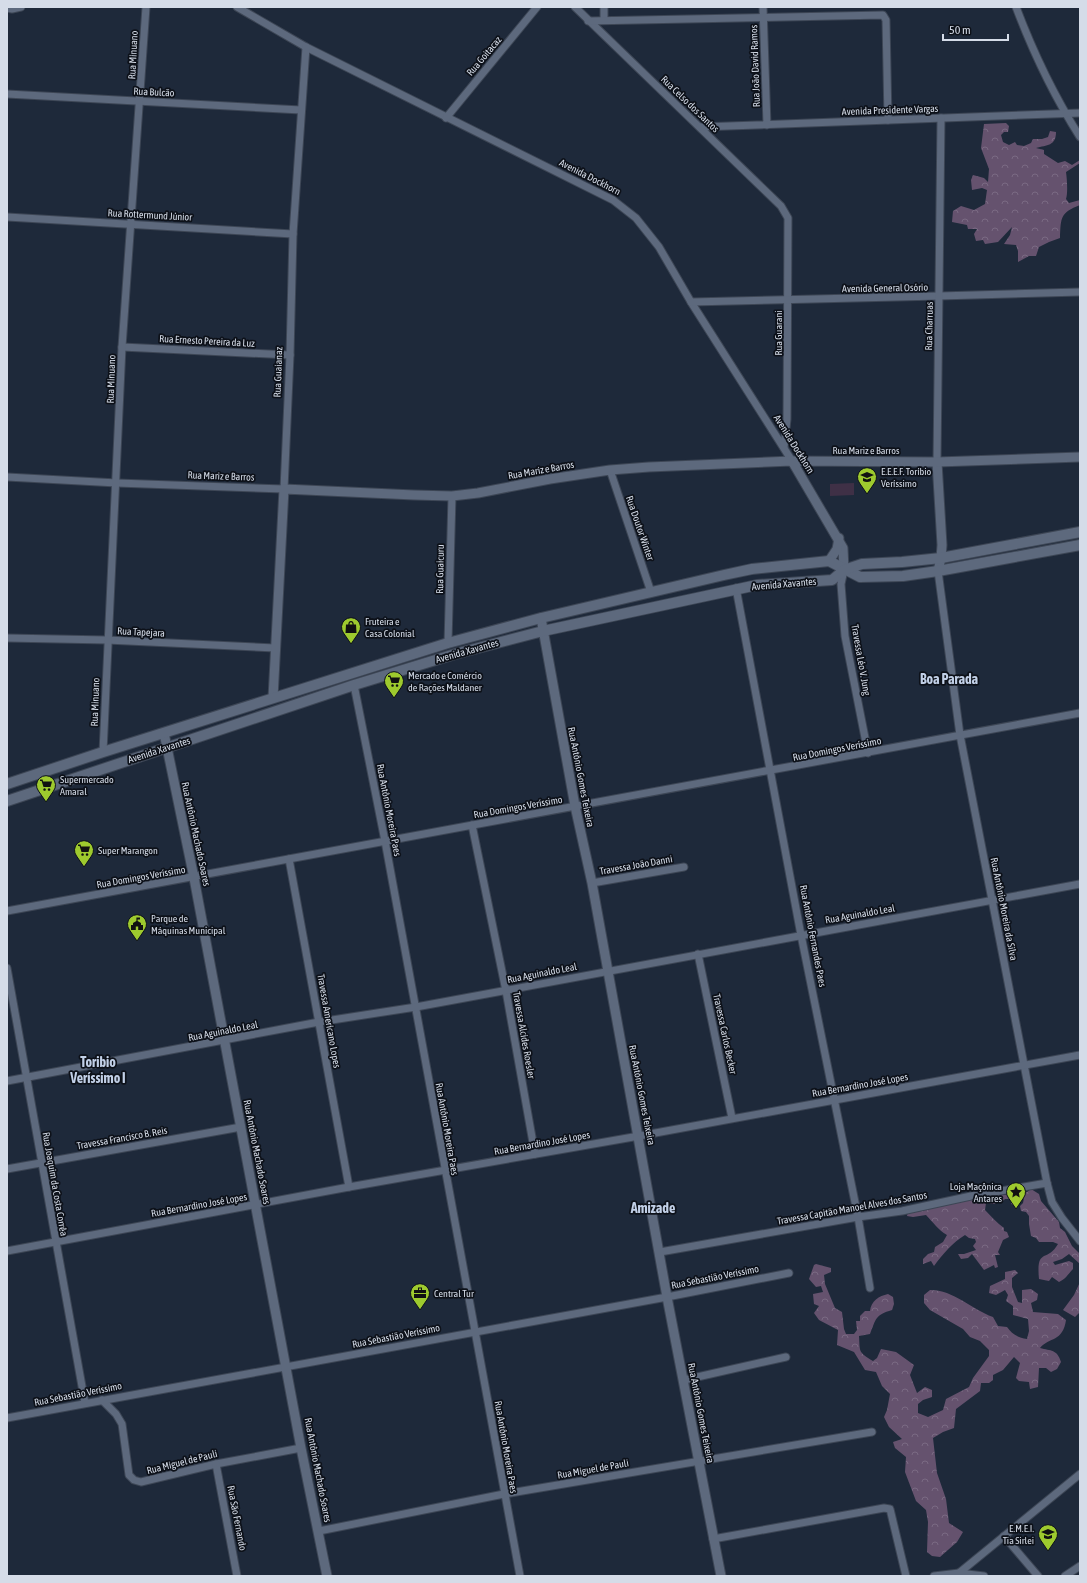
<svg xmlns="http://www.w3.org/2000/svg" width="1087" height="1583" font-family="'Asap Condensed',sans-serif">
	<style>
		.green { fill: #3f3046 }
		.forest { fill: url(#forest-crowns) }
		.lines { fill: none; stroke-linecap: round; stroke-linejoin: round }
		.minor-casing { stroke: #3d4655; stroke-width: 9 }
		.tertiary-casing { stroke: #3d4655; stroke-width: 11 }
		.secondary-casing { stroke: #3d4655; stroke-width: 12 }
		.minor { stroke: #5d697d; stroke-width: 7 }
		.tertiary { stroke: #5d697d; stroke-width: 9 }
		.secondary { stroke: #5d697d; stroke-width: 10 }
		.labels { text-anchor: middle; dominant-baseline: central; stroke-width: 3.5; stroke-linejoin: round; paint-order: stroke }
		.street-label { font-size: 10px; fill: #d5dce8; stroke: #0d1119 }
		.poi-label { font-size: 10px; fill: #d5dce8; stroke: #0d1119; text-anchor: start }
		.district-label { font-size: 14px; font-weight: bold; fill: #c2d0e7; stroke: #0d1119 }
	</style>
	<defs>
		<pattern id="forest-crowns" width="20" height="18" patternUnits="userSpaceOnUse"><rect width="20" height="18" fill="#65526e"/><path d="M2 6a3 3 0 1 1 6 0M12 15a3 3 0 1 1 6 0" fill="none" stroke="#7a6a83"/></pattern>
	</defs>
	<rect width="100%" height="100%" fill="#1e293a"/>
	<path class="green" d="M854,483V495L830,496V484Z"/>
	<g class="forest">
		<path d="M1006,123L1009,126L1008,132H1004L1001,135L1003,142L1009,145L1015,142L1017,145L1024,146L1031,143L1033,139H1042L1048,137L1050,131L1056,132C1056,146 1047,145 1036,148L1044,150V154L1058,163L1065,161L1072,165L1080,160V163L1066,172C1067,179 1068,193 1066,199L1069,203L1080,200V205C1060,213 1061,217 1060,238L1049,242L1039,247L1036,256H1029L1018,262V251L1016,245L1004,244L1010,235L1012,227L998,242L985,244L983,240L976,241L974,234L977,229H968L967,225L952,222L953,211L961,206L974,210L985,204L987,190L982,188L972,190L971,180L973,175L984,178L988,182L989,169L981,148L984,124Z"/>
		<path d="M1031,1189L1039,1194L1041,1201L1059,1222L1060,1228L1065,1232L1072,1246L1080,1254V1264L1069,1254L1062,1259L1053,1262L1055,1265L1069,1261L1073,1263V1269C1068,1274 1066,1279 1059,1282L1052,1277L1049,1281L1039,1279C1036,1247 1047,1263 1058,1244L1053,1242H1039L1036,1238L1031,1236L1029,1224V1216L1026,1212L1021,1211L1020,1206L1023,1203L1024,1198L1014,1205L1011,1204V1199H1005L1001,1203L999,1202L994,1204L986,1203L985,1210C991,1216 997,1223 1004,1228V1231L1007,1232L1009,1237L1003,1240L998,1252L1000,1255H995L998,1267L995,1268L994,1265L984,1270L972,1254L968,1258L961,1259L958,1254H964L976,1250L973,1246L976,1242L975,1239L969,1238L965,1235C953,1242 942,1255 934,1266L931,1261L923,1264V1259L928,1254L934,1252L935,1247L943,1242L947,1235C938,1230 933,1222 926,1215L913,1217L907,1216L908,1212L978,1196L1005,1195L1017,1191L1027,1192Z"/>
		<path d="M816,1264L831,1268V1272L824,1275L825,1284L835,1308L842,1312L844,1329L846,1334H854L857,1330L856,1321H860V1316L865,1311H870C871,1301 879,1296 888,1294L893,1297L894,1304L892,1310C875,1315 876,1319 870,1334L859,1336C860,1352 858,1352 873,1361L877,1358L881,1349L896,1352L914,1365L910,1375L917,1393L925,1387L932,1390V1397L923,1400L918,1404V1413L928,1417L943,1410L946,1399L969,1387L973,1378L989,1356V1350L980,1341L970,1337L963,1329L930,1310L924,1303V1295L930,1290C954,1290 971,1309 993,1317L998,1326L1007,1327C1012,1334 1018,1338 1027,1339L1029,1331L1028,1319L1013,1315V1306L1006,1301L1008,1295L1005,1290L996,1295L989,1293L990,1286L1005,1279V1272L1015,1270L1018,1273L1012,1278V1287L1018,1302L1022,1303V1290L1031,1289L1038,1294L1037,1300L1031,1303L1033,1312L1058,1314L1066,1320C1063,1342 1049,1337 1040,1348C1051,1351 1057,1349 1061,1362L1057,1369L1051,1372L1046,1368H1039L1038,1387L1030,1389L1029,1382L1019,1381L1016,1378L1020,1363L1014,1357L1003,1370L993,1375V1380L989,1383H981L980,1391L956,1409L954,1428L943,1432L933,1438L937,1473L946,1499L949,1523L963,1532L957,1542L940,1557L932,1556L927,1552L928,1522L926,1510L916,1501L905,1472L906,1457L895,1448L893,1442L902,1439L889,1427L884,1417L887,1410L890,1394L882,1386L876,1372L865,1370L854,1352L837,1345L838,1330L819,1320L814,1313L819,1306L814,1304L813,1294L823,1292L821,1286L816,1287L809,1279L814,1265Z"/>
		<path d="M1080,1282V1312L1075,1317L1063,1310L1074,1295Z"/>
	</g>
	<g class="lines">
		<g class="minor-casing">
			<g id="minor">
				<path d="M237,7L306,47L613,200L636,218L659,247L691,302L792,461"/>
				<path d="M575,7L781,206L788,218L787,419L784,447"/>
				<path d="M763,7L767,125"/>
				<path d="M1016,7C1033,52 1054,96 1080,137"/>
				<path d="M7,8L12,9L21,7"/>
				<path d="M604,20V7"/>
				<path d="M588,21L883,15L886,20L888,120"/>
				<path d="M7,94L301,110"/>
				<path d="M446,118L537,7"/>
				<path d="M700,127L1080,113"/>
				<path d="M7,217L293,234"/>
				<path d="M691,302L939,296L1080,292"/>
				<path d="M122,347L290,355"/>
				<path d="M937,462L941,118"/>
				<path d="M610,470L651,592"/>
				<path d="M7,477L117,483L284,489L290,355L293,234L306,47"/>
				<path d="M844,570L841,584L845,636L868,753"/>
				<path d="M938,571L960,735L1047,1183L1052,1202L1062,1218L1080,1241"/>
				<path d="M736,588L801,935L858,1217L870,1288"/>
				<path d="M7,638L107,640L275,648"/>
				<path d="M448,643L452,496"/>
				<path d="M354,685L385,841L520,1576"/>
				<path d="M103,752L122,347L146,7"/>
				<path d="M472,825L506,991L535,1154"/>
				<path d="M289,859L349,1187"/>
				<path d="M592,883L684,867"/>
				<path d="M7,911L1080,713"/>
				<path d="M698,954L732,1118"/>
				<path d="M7,968L85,1403"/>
				<path d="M7,1081L319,1022L416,1007L1080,884"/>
				<path d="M7,1169L241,1127"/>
				<path d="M7,1251L349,1187L639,1136L1080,1055"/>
				<path d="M660,1252L858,1217L902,1211L971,1196L1047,1183"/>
				<path d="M684,1380L786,1357"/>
				<path d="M102,1400L116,1414L122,1424L129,1475L134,1480L141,1482L216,1464L301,1448"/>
				<path d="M7,1418L667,1297L789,1273"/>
				<path d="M216,1464L237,1576"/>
				<path d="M319,1531L504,1494L872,1432"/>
				<path d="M1004,1536L1038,1576"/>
				<path d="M713,1539L884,1508L890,1509L906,1576"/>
				<path d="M959,1573L1080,1474"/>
				<path d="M934,1576L959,1573L984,1576"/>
				<path d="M1065,1576L1080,1566"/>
			</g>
		</g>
		<g class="tertiary-casing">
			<g id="tertiary">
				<path d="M792,461L843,548L844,570"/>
				<path d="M937,462L942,545L941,558L938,571"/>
				<path d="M829,561L837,549L839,538"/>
				<path d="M541,618L575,806L592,883L667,1297L721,1576"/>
				<path d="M273,698L284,489L414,495L452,496L478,493L550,479L610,470L649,467L792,461L937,462L1080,457"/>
				<path d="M164,733L194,878L301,1448L327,1576"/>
			</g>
		</g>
		<g class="secondary-casing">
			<g id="secondary">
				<path d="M7,784L103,752L448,643L541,618L724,575L752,569L829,561L860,577L903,576L938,571L1080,545"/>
				<path d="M7,801L354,685L455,654L543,631L757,585L832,580L844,570L862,564L902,562L941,558L1080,532"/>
			</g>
		</g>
		<use href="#minor" class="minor"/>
		<use href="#tertiary" class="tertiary"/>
		<use href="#secondary" class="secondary"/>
	</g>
	<defs>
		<g id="school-pin" transform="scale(1)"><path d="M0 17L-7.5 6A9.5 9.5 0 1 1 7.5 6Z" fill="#9eca2e" stroke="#0d1119"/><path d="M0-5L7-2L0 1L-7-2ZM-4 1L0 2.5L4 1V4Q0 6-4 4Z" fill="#111"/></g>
		<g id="shop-pin" transform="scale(1)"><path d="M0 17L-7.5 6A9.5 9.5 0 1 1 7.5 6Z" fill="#9eca2e" stroke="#0d1119"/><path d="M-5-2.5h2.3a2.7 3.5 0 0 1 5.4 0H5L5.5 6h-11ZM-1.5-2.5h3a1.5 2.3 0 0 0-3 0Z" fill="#111"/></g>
		<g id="supermarket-pin" transform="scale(1)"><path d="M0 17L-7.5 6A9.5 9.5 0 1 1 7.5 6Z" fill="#9eca2e" stroke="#0d1119"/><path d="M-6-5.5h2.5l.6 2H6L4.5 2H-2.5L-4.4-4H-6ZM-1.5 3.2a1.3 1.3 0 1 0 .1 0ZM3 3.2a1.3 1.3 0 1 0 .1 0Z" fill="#111"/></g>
		<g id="civic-pin" transform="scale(1)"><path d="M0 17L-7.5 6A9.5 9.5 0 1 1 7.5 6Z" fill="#9eca2e" stroke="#0d1119"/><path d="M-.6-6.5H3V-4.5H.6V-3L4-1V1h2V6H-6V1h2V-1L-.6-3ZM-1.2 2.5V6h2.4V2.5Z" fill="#111"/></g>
		<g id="sight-pin" transform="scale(1)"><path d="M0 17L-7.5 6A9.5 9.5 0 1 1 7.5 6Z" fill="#9eca2e" stroke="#0d1119"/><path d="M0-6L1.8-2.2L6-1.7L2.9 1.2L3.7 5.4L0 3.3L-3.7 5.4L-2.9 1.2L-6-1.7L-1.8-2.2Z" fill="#111"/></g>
		<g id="office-pin" transform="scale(1)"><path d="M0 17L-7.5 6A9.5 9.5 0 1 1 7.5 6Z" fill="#9eca2e" stroke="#0d1119"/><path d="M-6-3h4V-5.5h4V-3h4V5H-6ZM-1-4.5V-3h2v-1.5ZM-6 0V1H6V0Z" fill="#111"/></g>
	</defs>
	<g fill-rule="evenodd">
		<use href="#school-pin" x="867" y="477"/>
		<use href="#shop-pin" x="351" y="627"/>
		<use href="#supermarket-pin" x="394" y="681"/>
		<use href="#supermarket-pin" x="46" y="785"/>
		<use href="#supermarket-pin" x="84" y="850"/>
		<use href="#civic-pin" x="137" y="924"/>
		<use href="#sight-pin" x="1016" y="1192"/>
		<use href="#office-pin" x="420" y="1293"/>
		<use href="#school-pin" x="1048" y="1534"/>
	</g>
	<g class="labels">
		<g class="street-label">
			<text transform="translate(133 55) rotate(-87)">Rua Minuano</text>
			<text transform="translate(484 56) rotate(-50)">Rua Goitacaz</text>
			<text transform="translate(755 66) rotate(-92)">Rua João David Ramos</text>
			<text transform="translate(154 92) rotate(3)">Rua Bulcão</text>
			<text transform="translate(690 104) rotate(44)">Rua Celso dos Santos</text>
			<text transform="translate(890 110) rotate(-2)">Avenida Presidente Vargas</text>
			<text transform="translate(590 177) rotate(27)">Avenida Dockhorn</text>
			<text transform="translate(150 215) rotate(3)">Rua Rottermund Júnior</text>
			<text transform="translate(885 288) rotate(-1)">Avenida General Osório</text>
			<text transform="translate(929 326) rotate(-89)">Rua Charruas</text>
			<text transform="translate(778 333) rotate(-90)">Rua Guarani</text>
			<text transform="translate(207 341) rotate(3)">Rua Ernesto Pereira da Luz</text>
			<text transform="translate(278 372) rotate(-88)">Rua Guaianaz</text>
			<text transform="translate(111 379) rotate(-88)">Rua Minuano</text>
			<text transform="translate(794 444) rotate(58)">Avenida Dockhorn</text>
			<text x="866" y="450">Rua Mariz e Barros</text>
			<text transform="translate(541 470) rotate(-10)">Rua Mariz e Barros</text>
			<text transform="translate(221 476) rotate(2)">Rua Mariz e Barros</text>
			<text transform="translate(640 528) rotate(71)">Rua Doutor Winter</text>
			<text transform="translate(440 569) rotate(-89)">Rua Guaicuru</text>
			<text transform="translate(784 584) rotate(-5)">Avenida Xavantes</text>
			<text transform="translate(141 632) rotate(3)">Rua Tapejara</text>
			<text transform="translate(467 651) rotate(-16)">Avenida Xavantes</text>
			<text transform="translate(861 660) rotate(80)">Travessa Léo V. Jung</text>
			<text transform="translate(95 702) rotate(-88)">Rua Minuano</text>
			<text transform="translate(837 749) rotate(-11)">Rua Domingos Veríssimo</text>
			<text transform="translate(159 750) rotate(-18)">Avenida Xavantes</text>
			<text transform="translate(581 777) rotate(79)">Rua Antônio Gomes Teixeira</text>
			<text transform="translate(518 807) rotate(-10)">Rua Domingos Veríssimo</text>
			<text transform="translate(389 810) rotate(79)">Rua Antônio Moreira Paes</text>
			<text transform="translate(196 834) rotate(78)">Rua Antônio Machado Soares</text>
			<text transform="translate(636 865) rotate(-10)">Travessa João Danni</text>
			<text transform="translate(141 877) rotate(-10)">Rua Domingos Veríssimo</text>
			<text transform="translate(1004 909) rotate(79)">Rua Antônio Moreira da Silva</text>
			<text transform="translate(860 914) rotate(-10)">Rua Aguinaldo Leal</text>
			<text transform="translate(813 936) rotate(79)">Rua Antônio Fernandes Paes</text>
			<text transform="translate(542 973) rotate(-11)">Rua Aguinaldo Leal</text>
			<text transform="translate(329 1021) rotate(80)">Travessa Americano Lopes</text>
			<text transform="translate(223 1031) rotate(-11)">Rua Aguinaldo Leal</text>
			<text transform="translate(725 1034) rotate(78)">Travessa Carlos Becker</text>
			<text transform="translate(524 1035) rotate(80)">Travessa Alcides Roesler</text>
			<text transform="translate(860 1085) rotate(-10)">Rua Bernardino José Lopes</text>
			<text transform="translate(642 1095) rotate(79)">Rua Antônio Gomes Teixeira</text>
			<text transform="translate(447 1129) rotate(80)">Rua Antônio Moreira Paes</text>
			<text transform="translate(122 1138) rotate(-10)">Travessa Francisco B. Reis</text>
			<text transform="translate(542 1143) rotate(-10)">Rua Bernardino José Lopes</text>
			<text transform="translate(257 1152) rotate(79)">Rua Antônio Machado Soares</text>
			<text transform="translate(55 1184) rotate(80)">Rua Joaquim da Costa Corrêa</text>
			<text transform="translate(199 1205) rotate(-10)">Rua Bernardino José Lopes</text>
			<text transform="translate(852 1208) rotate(-10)">Travessa Capitão Manoel Alves dos Santos</text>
			<text transform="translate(715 1277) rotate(-11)">Rua Sebastião Veríssimo</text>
			<text transform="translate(396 1336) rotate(-11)">Rua Sebastião Veríssimo</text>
			<text transform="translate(78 1394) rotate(-11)">Rua Sebastião Veríssimo</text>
			<text transform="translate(701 1413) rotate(79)">Rua Antônio Gomes Teixeira</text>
			<text transform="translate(506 1447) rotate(80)">Rua Antônio Moreira Paes</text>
			<text transform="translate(182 1462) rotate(-14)">Rua Miguel de Pauli</text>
			<text transform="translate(593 1469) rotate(-10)">Rua Miguel de Pauli</text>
			<text transform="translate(318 1470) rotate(79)">Rua Antônio Machado Soares</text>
			<text transform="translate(237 1518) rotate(79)">Rua São Fernando</text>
		</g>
		<g class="poi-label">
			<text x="881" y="471">E.E.E.F. Toríbio<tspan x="881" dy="12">Veríssimo</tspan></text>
			<text x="365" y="621">Fruteira e<tspan x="365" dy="12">Casa Colonial</tspan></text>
			<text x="408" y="675">Mercado e Comércio<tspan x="408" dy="12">de Rações Maldaner</tspan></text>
			<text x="60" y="779">Supermercado<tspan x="60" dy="12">Amaral</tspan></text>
			<text x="98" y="850">Super Marangon</text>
			<text x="151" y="918">Parque de<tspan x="151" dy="12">Máquinas Municipal</tspan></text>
			<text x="1002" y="1186" text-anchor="end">Loja Maçônica<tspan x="1002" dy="12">Antares</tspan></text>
			<text x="434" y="1293">Central Tur</text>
			<text x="1034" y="1528" text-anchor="end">E.M.E.I.<tspan x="1034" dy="12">Tia Sirlei</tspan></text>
		</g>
		<g class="district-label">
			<text x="949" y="679">Boa Parada</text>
			<text x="98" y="1062">Toribio<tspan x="98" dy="16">Veríssimo I</tspan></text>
			<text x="653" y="1208">Amizade</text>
		</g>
	</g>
	<rect width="1087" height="1583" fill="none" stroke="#d5dce8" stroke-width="16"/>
	<path d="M943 34v6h65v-6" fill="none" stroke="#d5dce8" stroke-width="2"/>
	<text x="949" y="34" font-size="12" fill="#d5dce8" stroke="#0d1119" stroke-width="3" paint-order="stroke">50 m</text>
</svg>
